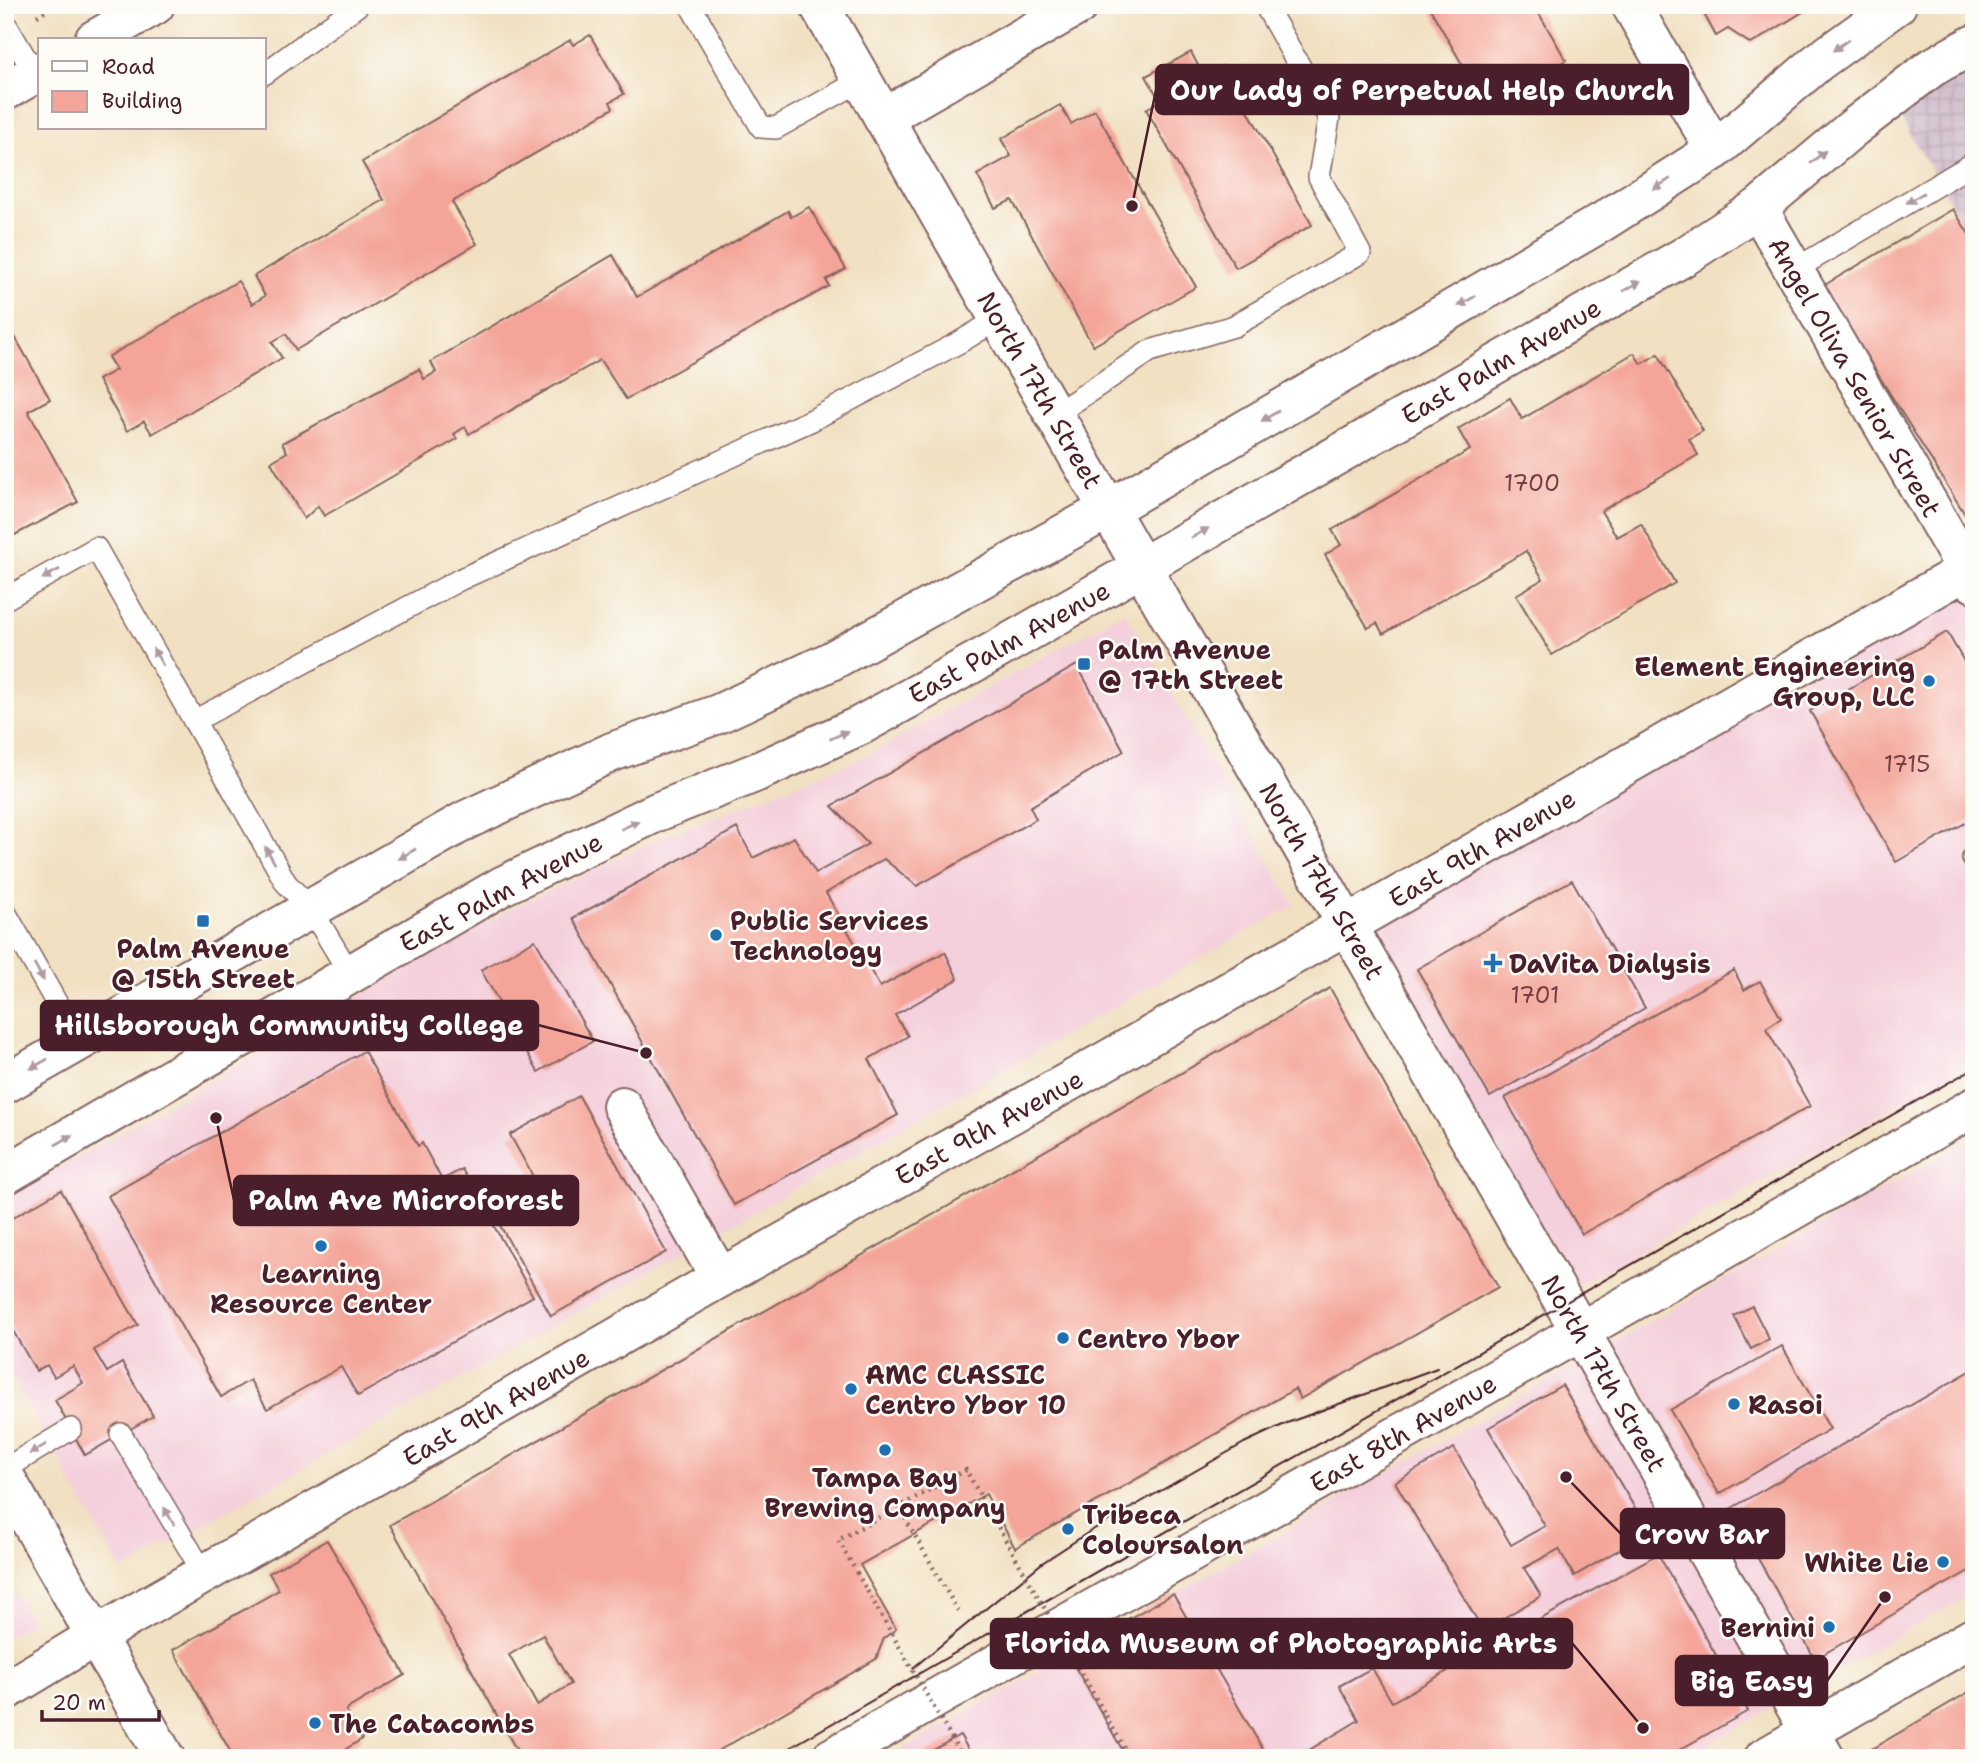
<svg xmlns="http://www.w3.org/2000/svg" width="1979" height="1763" font-family="'Shantell Sans',sans-serif">
	<style>
		.built { fill: #f4cfdc }
		.industrial { fill: url(#industrial-grid) }
		.building { fill: #f4a498; fill-rule: evenodd }
		.lines { fill: none; stroke-linecap: round; stroke-linejoin: round }
		.lane-casing { stroke: #846360; stroke-width: 24 }
		.street-casing { stroke: #846360; stroke-width: 42 }
		.secondary-casing { stroke: #846360; stroke-width: 42 }
		.path { stroke: #846360; stroke-width: 4.5; stroke-dasharray: 2 5; stroke-linecap: butt }
		.lane { stroke: #fff; stroke-width: 21 }
		.street { stroke: #fff; stroke-width: 38 }
		.secondary { stroke: #fff; stroke-width: 38 }
		.tram { stroke: #4a1f2b; stroke-width: 2 }
		.path-bridge { stroke: #846360; stroke-width: 4.5; stroke-dasharray: 2 5; stroke-linecap: butt }
		.oneway { fill: #ae9aa0 }
		.poi-dot { fill: #1f6fb2; stroke: #fdfcf7; stroke-width: 2.5 }
		.labels { text-anchor: middle; dominant-baseline: central; stroke-width: 5; stroke-linejoin: round; paint-order: stroke }
		.number-label { font-size: 23px; fill: #744046 }
		.street-label { font-size: 26px; fill: #4a1f2b; stroke: #fdfcf7 }
		.poi-label { font-size: 26px; font-weight: bold; fill: #4a1f2b; stroke: #fdfcf7; text-anchor: start }
		.leader { fill: none; stroke: #4a1f2b; stroke-width: 2.5 }
		.callout-dot { fill: #4a1f2b; stroke: #fdfcf7; stroke-width: 2.5 }
		.callout { fill: #4a1f2b; stroke: #4a1f2b; stroke-width: 2.5 }
		.callout-label { font-size: 28px; text-anchor: middle; font-weight: bold; fill: #fff }
	</style>
	<defs>
		<pattern id="industrial-grid" width="8" height="8" patternUnits="userSpaceOnUse" patternTransform="scale(1.75)"><rect width="8" height="8" fill="#d0bdcc"/><path d="M0 4h8M4 0v8" fill="none" stroke="#b4a2af"/></pattern>
	</defs>
	<rect width="100%" height="100%" fill="#fdfcf7"/>
	<filter id="ink" filterUnits="userSpaceOnUse"><feTurbulence type="fractalNoise" baseFrequency=".0143" numOctaves="2"/><feDisplacementMap in="SourceGraphic" scale="14" xChannelSelector="R" yChannelSelector="G"/><feConvolveMatrix kernelMatrix="1 2 1 2 8 2 1 2 1" color-interpolation-filters="sRGB"/></filter>
	<filter id="wash" filterUnits="userSpaceOnUse"><feTurbulence type="fractalNoise" baseFrequency=".00686" numOctaves="4" result="noise"/><feDisplacementMap in="SourceGraphic" scale="28" xChannelSelector="R" yChannelSelector="G"/><feGaussianBlur stdDeviation="1.57" result="paint"/><feColorMatrix in="noise" values="0 0 0 0 0 0 0 0 0 0 0 0 0 0 0 0 0 1.4 0 .05"/><feComposite in="paint" operator="in"/></filter>
	<g filter="url(#wash)">
		<rect width="100%" height="100%" fill="#f1e0c1"/>
		<g class="built">
			<path d="M1974,584V1062L1566,1292L1358,927Z"/>
			<path d="M1125,612L1294,905L122,1571L5,1365V1198L510,909L657,840L860,759Z"/>
			<path d="M1974,1137V1592L1684,1758H888Z"/>
			<path d="M5,1576L32,1623L5,1638Z"/>
		</g>
		<path class="industrial" d="M1974,61V242L1894,107Z"/>
		<g id="blocks">
			<g class="building">
				<path d="M1428,5H1534L1566,60L1486,106Z"/>
				<path d="M1699,5H1814L1751,44L1728,29L1716,36Z"/>
				<path d="M590,35L624,94L610,102L613,108L452,202L477,244L296,350L286,334L272,342L282,358L152,434L144,421L127,431L98,380L116,370L108,357L238,281L252,304L265,296L254,276L384,200L362,162L570,40L573,45Z"/>
				<path d="M1191,52L1204,77L1223,66L1312,225L1236,268L1146,109L1160,101L1146,76Z"/>
				<path d="M1060,105L1071,124L1095,110L1196,287L1093,346L1012,200L995,208L977,175L1011,156L1001,139Z"/>
				<path d="M809,207L846,269L826,280L829,286L626,399L600,360L469,434L465,427L454,434L457,439L324,516L318,506L304,519L271,462L287,452L282,443L419,369L424,379L436,372L431,362L613,255L637,297L788,211L791,217Z"/>
				<path d="M1953,209L1974,242V512L1966,516L1823,286Z"/>
				<path d="M5,319L50,399L28,411L78,502L5,540Z"/>
				<path d="M1634,353L1641,364L1658,354L1703,431L1689,439L1698,455L1601,511L1617,537L1641,524L1675,583L1552,655L1516,595L1543,579L1526,551L1383,634L1377,623L1368,628L1325,555L1341,545L1332,530L1470,450L1458,429L1510,398L1522,419Z"/>
				<path d="M1947,632L1974,679V818L1896,862L1810,711Z"/>
				<path d="M1077,665L1124,751L1030,807L1036,819L917,886L884,859L826,893L880,987L945,952L958,979L895,1015L908,1036L869,1059L898,1115L734,1205L573,918L737,828L753,858L794,837L816,873L868,844L832,806Z"/>
				<path d="M1572,880L1645,1008L1490,1097L1417,969Z"/>
				<path d="M535,940L593,1041L538,1072L481,970Z"/>
				<path d="M1734,970L1744,990L1760,981L1781,1018L1766,1028L1810,1106L1582,1234L1505,1098Z"/>
				<path d="M1330,988L1498,1287L1300,1399L1295,1389L1015,1548L986,1494L860,1565L896,1629L884,1638L876,1659L706,1758H521L390,1525ZM543,1635L571,1684L537,1705L509,1655Z"/>
				<path d="M364,1051L418,1146L422,1143L442,1180L462,1169L533,1296L358,1396L341,1367L267,1409L250,1380L221,1397L108,1196Z"/>
				<path d="M579,1096L666,1252L551,1316L493,1213L539,1187L510,1135Z"/>
				<path d="M61,1190L138,1325L94,1350L107,1372L122,1363L153,1416L85,1455L55,1400L83,1383L73,1366L54,1377L47,1365L36,1371L5,1317V1222Z"/>
				<path d="M1752,1306L1769,1339L1751,1349L1734,1316Z"/>
				<path d="M1782,1346L1830,1429L1719,1494L1670,1410Z"/>
				<path d="M1974,1369V1568L1815,1659L1730,1509Z"/>
				<path d="M1562,1385L1649,1532L1574,1576L1559,1549L1524,1568L1541,1596L1483,1630L1395,1482L1454,1448L1511,1545L1545,1526L1488,1428Z"/>
				<path d="M327,1540L405,1675L347,1709L346,1711L362,1739L331,1758H234L173,1650L279,1590L269,1573Z"/>
				<path d="M1658,1554L1748,1711L1665,1758H1296L1359,1720L1339,1686L1372,1668L1392,1702Z"/>
				<path d="M1173,1594L1268,1758H1127L1067,1653Z"/>
				<path d="M1974,1689V1758H1874L1870,1750Z"/>
				<path d="M960,1735L973,1758H919Z"/>
			</g>
		</g>
	</g>
	<g filter="url(#ink)">
		<use href="#blocks" fill-opacity="0" stroke="#846360" stroke-width="2"/>
		<g class="lines">
			<g class="lane-casing">
				<g id="lane">
					<path d="M690,5L761,127L776,128L862,80"/>
					<path d="M5,23L35,74"/>
					<path d="M264,74L358,5"/>
					<path d="M1794,270L1974,163"/>
					<path d="M1054,415L1150,351L1234,326L1360,253L1319,177L1329,118L1265,5"/>
					<path d="M5,599L96,548L286,883L311,909L350,974"/>
					<path d="M194,721L461,579L812,420L960,342L998,319"/>
					<path d="M1973,858H1974"/>
					<path d="M5,912L78,1041"/>
					<path d="M121,1434L204,1574"/>
					<path d="M5,1469L71,1429"/>
				</g>
			</g>
			<g class="street-casing">
				<g id="street">
					<path d="M819,5L1825,1758"/>
					<path d="M1631,5L1715,150"/>
					<path d="M94,40L155,5"/>
					<path d="M5,91L40,71"/>
					<path d="M883,118L1079,5"/>
					<path d="M1758,208L1974,583"/>
					<path d="M622,1106L720,1278"/>
					<path d="M5,1691L96,1636L720,1278L1347,925L1974,566"/>
					<path d="M831,1758L1974,1107"/>
				</g>
			</g>
			<g class="secondary-casing">
				<g id="secondary">
					<path d="M5,1084L466,820L612,752L718,714L831,661L1109,509L1602,222L1715,150L1818,62L1897,5"/>
					<path d="M5,1175L502,886L657,812L757,772L861,725L993,652L1685,256L1758,208L1853,128L1931,68L1974,44"/>
					<path d="M5,1477L165,1758"/>
					<path d="M1764,1758L1974,1637"/>
				</g>
			</g>
			<g class="path">
				<path d="M37,16L56,5"/>
				<path d="M898,1506L958,1611"/>
				<path d="M857,1573L838,1540L966,1470L981,1497"/>
			</g>
			<use href="#lane" class="lane"/>
			<use href="#street" class="street"/>
			<use href="#secondary" class="secondary"/>
			<g class="tram">
				<path d="M913,1668L1042,1563L1089,1532L1244,1443L1287,1423L1437,1368"/>
				<path d="M772,1758L1974,1068"/>
			</g>
			<g class="path-bridge">
				<path d="M981,1497L1130,1758"/>
				<path d="M857,1573L963,1758"/>
			</g>
		</g>
		<defs><path id="oneway-solid" d="M-6-.8H1V-3.2L6.5 0L1 3.2V.8H-6Z" transform="scale(1.75)"/></defs>
		<g class="oneway">
			<use href="#oneway-solid" transform="translate(1841 45) rotate(144)"/>
			<use href="#oneway-solid" transform="translate(1818 157) rotate(-40)"/>
			<use href="#oneway-solid" transform="translate(1662 184) rotate(148)"/>
			<use href="#oneway-solid" transform="translate(1915 198) rotate(149)"/>
			<use href="#oneway-solid" transform="translate(1632 286) rotate(-30)"/>
			<use href="#oneway-solid" transform="translate(1467 301) rotate(150)"/>
			<use href="#oneway-solid" transform="translate(1270 416) rotate(150)"/>
			<use href="#oneway-solid" transform="translate(1200 533) rotate(-30)"/>
			<use href="#oneway-solid" transform="translate(51 574) rotate(151)"/>
			<use href="#oneway-solid" transform="translate(158 657) rotate(-120)"/>
			<use href="#oneway-solid" transform="translate(839 735) rotate(-25)"/>
			<use href="#oneway-solid" transform="translate(630 825) rotate(-25)"/>
			<use href="#oneway-solid" transform="translate(407 854) rotate(150)"/>
			<use href="#oneway-solid" transform="translate(270 855) rotate(-120)"/>
			<use href="#oneway-solid" transform="translate(39 972) rotate(61)"/>
			<use href="#oneway-solid" transform="translate(39 1064) rotate(150)"/>
			<use href="#oneway-solid" transform="translate(64 1140) rotate(-30)"/>
			<use href="#oneway-solid" transform="translate(38 1449) rotate(149)"/>
			<use href="#oneway-solid" transform="translate(169 1516) rotate(-120)"/>
		</g>
	</g>
	<g class="poi-dot">
		<rect x="1077" y="657" width="14" height="14" rx="3.5"/>
		<circle cx="1929" cy="681" r="7"/>
		<rect x="196" y="914" width="14" height="14" rx="3.5"/>
		<circle cx="716" cy="935" r="7"/>
		<path d="M1489.5 952.5h7v7h7v7h-7v7h-7v-7h-7v-7h7z"/>
		<circle cx="321" cy="1246" r="7"/>
		<circle cx="1063" cy="1338" r="7"/>
		<circle cx="851" cy="1389" r="7"/>
		<circle cx="1734" cy="1404" r="7"/>
		<circle cx="885" cy="1450" r="7"/>
		<circle cx="1068" cy="1529" r="7"/>
		<circle cx="1943" cy="1562" r="7"/>
		<circle cx="1829" cy="1627" r="7"/>
		<circle cx="315" cy="1723" r="7"/>
	</g>
	<g class="labels">
		<g class="number-label">
			<text x="1532" y="483">1700</text>
			<text x="1907" y="764">1715</text>
			<text x="1535" y="995">1701</text>
		</g>
		<g class="street-label">
			<text transform="translate(1501 361) rotate(-30)">East Palm Avenue</text>
			<text transform="translate(1855 377) rotate(60)">Angel Oliva Senior Street</text>
			<text transform="translate(1040 390) rotate(60)">North 17th Street</text>
			<text transform="translate(1009 642) rotate(-29)">East Palm Avenue</text>
			<text transform="translate(1482 848) rotate(-30)">East 9th Avenue</text>
			<text transform="translate(1322 881) rotate(60)">North 17th Street</text>
			<text transform="translate(501 892) rotate(-28)">East Palm Avenue</text>
			<text transform="translate(989 1127) rotate(-29)">East 9th Avenue</text>
			<text transform="translate(1604 1373) rotate(60)">North 17th Street</text>
			<text transform="translate(496 1407) rotate(-30)">East 9th Avenue</text>
			<text transform="translate(1403 1433) rotate(-30)">East 8th Avenue</text>
		</g>
		<g class="poi-label">
			<text x="1098" y="649">Palm Avenue<tspan x="1098" dy="30">@ 17th Street</tspan></text>
			<text x="1915" y="666" text-anchor="end">Element Engineering<tspan x="1915" dy="30">Group, LLC</tspan></text>
			<text x="730" y="920">Public Services<tspan x="730" dy="30">Technology</tspan></text>
			<text x="203" y="948" text-anchor="middle">Palm Avenue<tspan x="203" dy="30">@ 15th Street</tspan></text>
			<text x="1509" y="963">DaVita Dialysis</text>
			<text x="321" y="1273" text-anchor="middle">Learning<tspan x="321" dy="30">Resource Center</tspan></text>
			<text x="1077" y="1338">Centro Ybor</text>
			<text x="865" y="1374">AMC CLASSIC<tspan x="865" dy="30">Centro Ybor 10</tspan></text>
			<text x="1748" y="1404">Rasoi</text>
			<text x="885" y="1477" text-anchor="middle">Tampa Bay<tspan x="885" dy="30">Brewing Company</tspan></text>
			<text x="1082" y="1514">Tribeca<tspan x="1082" dy="30">Coloursalon</tspan></text>
			<text x="1929" y="1562" text-anchor="end">White Lie</text>
			<text x="1815" y="1627" text-anchor="end">Bernini</text>
			<text x="329" y="1723">The Catacombs</text>
		</g>
	</g>
	<path class="leader" d="M1132 206L1156 90M646 1053L538 1025M216 1118L234 1200M1566 1477L1621 1534M1643 1728L1572 1643M1885 1597L1827 1681"/>
	<g class="callout-dot">
		<circle cx="1132" cy="206" r="7"/>
		<circle cx="646" cy="1053" r="7"/>
		<circle cx="216" cy="1118" r="7"/>
		<circle cx="1566" cy="1477" r="7"/>
		<circle cx="1643" cy="1728" r="7"/>
		<circle cx="1885" cy="1597" r="7"/>
	</g>
	<g class="callout">
		<rect x="1156" y="65" width="532" height="49" rx="7"/>
		<rect x="41" y="1001" width="497" height="49" rx="7"/>
		<rect x="234" y="1176" width="344" height="49" rx="7"/>
		<rect x="1621" y="1509" width="163" height="49" rx="7"/>
		<rect x="991" y="1619" width="581" height="49" rx="7"/>
		<rect x="1676" y="1656" width="151" height="49" rx="7"/>
	</g>
	<g class="callout-label">
		<text x="1422" y="100">Our Lady of Perpetual Help Church</text>
		<text x="289" y="1035">Hillsborough Community College</text>
		<text x="406" y="1210">Palm Ave Microforest</text>
		<text x="1702" y="1544">Crow Bar</text>
		<text x="1281" y="1653">Florida Museum of Photographic Arts</text>
		<text x="1752" y="1691">Big Easy</text>
	</g>
	<rect width="1979" height="1763" fill="none" stroke="#fdfcf7" stroke-width="28"/>
	<rect x="38" y="38" width="228" height="91" fill="#fdfcf7" stroke="#b5a4a5" stroke-width="2"/>
	<rect x="52" y="61" width="35" height="10" fill="#ffffff" stroke="#b5a4a5" stroke-width="2"/>
	<text x="102" y="74" font-size="21" fill="#4a1f2b">Road</text>
	<rect x="52" y="91" width="35" height="21" fill="#f4a498" stroke="#b5a4a5" stroke-width="2"/>
	<text x="102" y="108" font-size="21" fill="#4a1f2b">Building</text>
	<path d="M42 1710v10h117v-10" fill="none" stroke="#4a1f2b" stroke-width="3.5"/>
	<text x="52" y="1710" font-size="21" fill="#4a1f2b" stroke="#fdfcf7" stroke-width="5" paint-order="stroke">20 m</text>
</svg>
